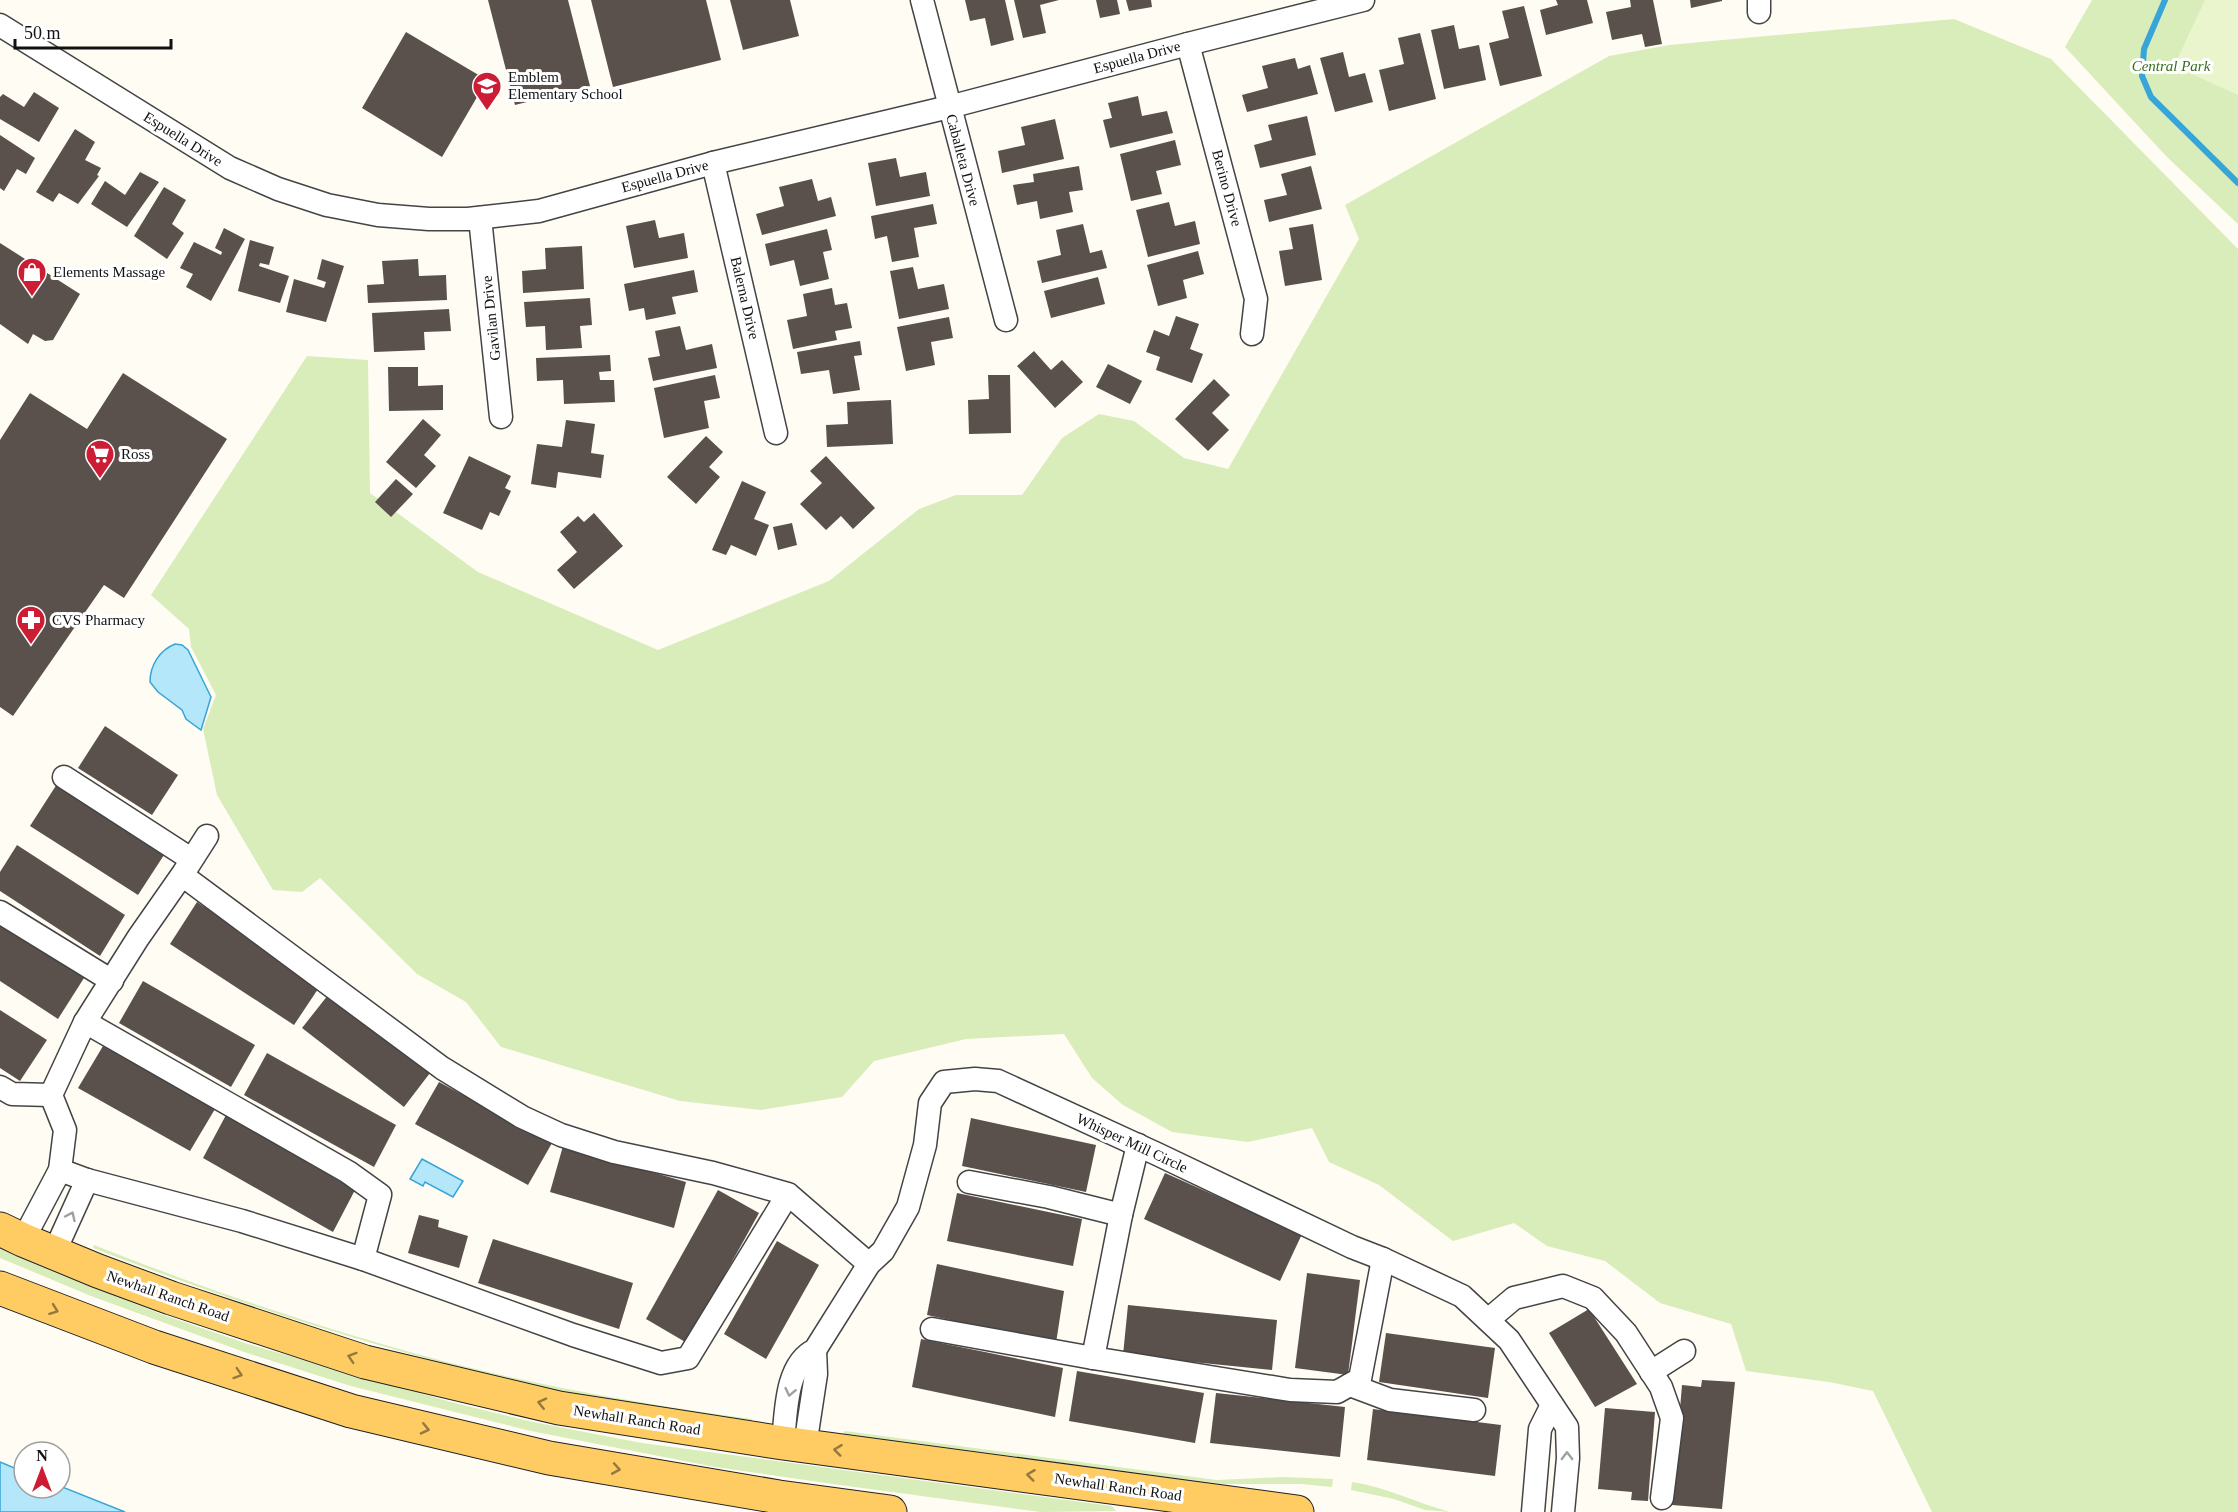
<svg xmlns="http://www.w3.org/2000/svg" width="2238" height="1512" font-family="'Times New Roman',serif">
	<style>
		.green { fill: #d9edba }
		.pitch { fill: #eaf4cd }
		.water { fill: #b5e7fa; stroke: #37a5d7; stroke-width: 1.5 }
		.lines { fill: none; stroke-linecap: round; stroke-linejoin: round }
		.stream { stroke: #37a5d7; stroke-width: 6 }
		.building { fill: #5a504c }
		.street-casing { stroke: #444; stroke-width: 25 }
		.primary-casing { stroke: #222; stroke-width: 35 }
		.street { stroke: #fff; stroke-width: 22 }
		.primary { stroke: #ffcc64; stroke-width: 33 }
		.oneway { stroke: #a0a0a0 }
		.oneway2 { stroke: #94783f }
		.labels { text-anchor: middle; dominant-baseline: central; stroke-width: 6; stroke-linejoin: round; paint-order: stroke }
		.street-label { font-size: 15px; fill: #111; stroke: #fff }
		.park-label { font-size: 15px; font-style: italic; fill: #346f1b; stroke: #fff }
		.poi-label { font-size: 15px; fill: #111; stroke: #fff; text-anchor: start }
	</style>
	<rect width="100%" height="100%" fill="#fffcf4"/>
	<g class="green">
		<path d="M2092,0H2238V224L2166,156L2065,47Z"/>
		<path d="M1954,19L2051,59L2238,249V1512H1932L1873,1391L1829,1382L1746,1371L1731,1324L1660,1303L1605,1261L1547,1246L1514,1223L1453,1241L1379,1185L1329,1162L1312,1128L1248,1142L1172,1132L1123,1105L1092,1078L1064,1034L966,1039L874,1061L842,1097L761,1110L680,1101L501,1047L466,1002L417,974L320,878L302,892L273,890L217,795L203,729L216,695L191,647L189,629L151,595L307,356L368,360L370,493L478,572L658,650L829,581L919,509L956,495H1022L1062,438L1099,414L1134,421L1184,458L1228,469L1359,239L1345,205L1609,56L1669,45Z"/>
		<path d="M94,1245C208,1290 325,1330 443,1361C545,1387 648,1405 752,1419L751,1422C691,1412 630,1406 571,1393C407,1359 249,1308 93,1248Z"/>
		<path d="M0,1249L161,1314L248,1344L451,1402L533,1422L642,1443L1112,1506L1116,1511L1041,1512L840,1485L715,1467L531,1431L351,1386L244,1352L91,1296L0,1258Z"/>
		<path d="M845,1431L1217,1480L1284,1477L1333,1479L1332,1487L1301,1484H1222L843,1434Z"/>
		<path d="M1352,1482C1386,1487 1417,1503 1450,1512L1425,1510L1394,1499L1351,1490Z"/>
	</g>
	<path class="pitch" d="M2205,0H2238V95L2174,66Z"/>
	<g class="water">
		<path d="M175,644L182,645L188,650L211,697L201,730L186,719L182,710L158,692L150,682C150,665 160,650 175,644Z"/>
		<path d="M422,1159L463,1181L453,1197L425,1182L423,1186L410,1179Z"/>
		<path d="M0,1462L24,1472V1488H60V1486L125,1512H0Z"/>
	</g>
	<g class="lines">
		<path class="stream" d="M2165,0L2144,49L2142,76L2151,97L2238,183"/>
	</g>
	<g class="building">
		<path d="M488,0H568L590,86L515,105Z"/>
		<path d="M591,0H706L721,60L613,87Z"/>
		<path d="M730,0H790L799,36L743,50Z"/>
		<path d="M965,0H1005L1014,40L991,46L985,18L970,21Z"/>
		<path d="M1014,0H1059L1040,5L1046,33L1023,38Z"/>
		<path d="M1096,0H1117L1120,14L1100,18Z"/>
		<path d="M1126,0H1151L1152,7L1129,11Z"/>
		<path d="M1556,0H1587L1593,23L1546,35L1540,10L1558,5Z"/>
		<path d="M1630,0H1653L1662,44L1645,47L1642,34L1612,40L1606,12L1631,7Z"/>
		<path d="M1690,0H1722V1L1691,8Z"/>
		<path d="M1524,6L1542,76L1500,86L1489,43L1509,38L1502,11Z"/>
		<path d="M1454,25L1459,49L1479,45L1486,80L1444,89L1431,30Z"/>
		<path d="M406,32L487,80L442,157L362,108Z"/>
		<path d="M1420,33L1436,99L1389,111L1379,70L1404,64L1398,38Z"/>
		<path d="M1343,52L1349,77L1365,73L1373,102L1335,112L1320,58Z"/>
		<path d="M1295,58L1298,69L1310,65L1318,94L1247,112L1242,95L1268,88L1262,66Z"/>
		<path d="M34,92L59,108L39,142L0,119V97L3,94L24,107Z"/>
		<path d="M1138,96L1142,116L1167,111L1173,133L1110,148L1103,120L1112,118L1108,103Z"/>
		<path d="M1307,116L1316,155L1260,168L1254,145L1272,140L1268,125Z"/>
		<path d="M1055,119L1064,159L1002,173L998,151L1025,145L1021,127Z"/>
		<path d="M75,129L95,142L85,160L101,168L97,175L99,176L78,204L59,193L53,202L36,192Z"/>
		<path d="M0,135L35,158L26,174L17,169L4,191L0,188Z"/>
		<path d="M1175,140L1181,165L1156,171L1162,194L1131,201L1120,154Z"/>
		<path d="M896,158L900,177L926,172L930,196L876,206L868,163Z"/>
		<path d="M1079,166L1083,190L1069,192L1073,212L1040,219L1037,201L1017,205L1013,185L1034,182L1033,174Z"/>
		<path d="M1311,166L1322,209L1269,222L1264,200L1287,195L1281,174Z"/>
		<path d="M140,172L159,182L127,227L91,204L105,181L125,195Z"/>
		<path d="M812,179L818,201L831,197L836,216L762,235L756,214L784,206L779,187Z"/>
		<path d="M164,187L186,200L172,224L184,233L167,259L134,236Z"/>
		<path d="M1169,202L1175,226L1195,221L1200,244L1148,257L1136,210Z"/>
		<path d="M933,204L937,224L914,228L919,257L892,262L887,236L875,239L871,216Z"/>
		<path d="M655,220L659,238L684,233L688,258L634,268L626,226Z"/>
		<path d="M1083,224L1090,253L1102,250L1107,268L1042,283L1037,261L1061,255L1056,230Z"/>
		<path d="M1313,224L1322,280L1285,286L1279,251L1293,249L1289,228Z"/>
		<path d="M224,228L245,239L211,301L186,287L193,274L180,268L194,242L221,255L222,252L215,248Z"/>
		<path d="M827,229L832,250L823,252L829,279L800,286L794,260L770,266L765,244Z"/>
		<path d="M250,240L274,247L269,265L260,263L259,266L289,276L280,303L238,291Z"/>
		<path d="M0,243L80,294L53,340L45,341L33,334L28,344L0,324Z"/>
		<path d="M582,246L584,289L523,293L522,271L546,269L545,248Z"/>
		<path d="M1198,251L1204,274L1183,280L1187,298L1158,306L1147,265Z"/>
		<path d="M322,259L344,266L326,322L286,312L294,279L324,288L326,282L317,279Z"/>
		<path d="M418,259L419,276L446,275L447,300L368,303L367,285L384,284L382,261Z"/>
		<path d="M913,267L918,289L944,284L949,309L899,319L890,271Z"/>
		<path d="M694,270L698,292L672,297L676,314L646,320L644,308L629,311L624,284Z"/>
		<path d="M1098,277L1105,304L1051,318L1044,291Z"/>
		<path d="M832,288L835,305L847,303L852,328L835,331L837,340L793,349L787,320L807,316L803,294Z"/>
		<path d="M590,298L592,325L580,326L582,348L546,350L545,326L526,327L524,302Z"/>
		<path d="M449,309L451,331L424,332L425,350L374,352L372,313Z"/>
		<path d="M1176,316L1199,324L1190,349L1203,354L1192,383L1156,370L1160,357L1146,352L1154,330L1169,336Z"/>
		<path d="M949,317L953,338L931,342L935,365L906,371L897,327Z"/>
		<path d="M680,326L686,350L712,344L717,368L653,381L648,358L660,356L655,331Z"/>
		<path d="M860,341L862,355L854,356L860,390L833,394L829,370L801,374L797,352Z"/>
		<path d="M1034,351L1051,370L1062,360L1083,382L1055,408L1017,366Z"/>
		<path d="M610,355L611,371L599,372L600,380H614L615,402L564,404L563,380L537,381L536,358Z"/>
		<path d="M1108,364L1142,381L1130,404L1096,387Z"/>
		<path d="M388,367H418V386L443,385V410L389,411Z"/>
		<path d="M123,373L227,439L124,598L104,585L13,716L0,707V440L30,393L87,429Z"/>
		<path d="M715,375L720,398L704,401L709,428L664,438L654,388Z"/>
		<path d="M988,375H1010L1011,433L969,434L968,400L989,399Z"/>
		<path d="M1214,379L1230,395L1212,413L1229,430L1208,451L1175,419Z"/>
		<path d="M891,400L893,444L827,447L826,425L848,424L847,402Z"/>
		<path d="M423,419L441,435L424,455L436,466L416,488L386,462Z"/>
		<path d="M566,420L595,424L591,453L604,455L601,478L558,472L556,488L531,484L537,444L562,447Z"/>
		<path d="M706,436L723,452L709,467L720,477L696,504L667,477Z"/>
		<path d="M469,456L511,476L505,488L511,491L499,516L490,512L482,530L443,513Z"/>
		<path d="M826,456L875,508L853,529L841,516L826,530L800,504L822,483L810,471Z"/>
		<path d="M396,479L413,494L391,517L375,502Z"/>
		<path d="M742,481L766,492L754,519L769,525L756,556L731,545L726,555L712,550Z"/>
		<path d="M594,513L623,546L574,589L557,570L577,552L560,532L578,516L584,522Z"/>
		<path d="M792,523L797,545L778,550L773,527Z"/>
		<path d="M105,726L178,775L152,815L78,768Z"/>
		<path d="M57,784L164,855L138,895L30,826Z"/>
		<path d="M17,845L125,915L100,956L0,891V872Z"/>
		<path d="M197,902L322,983L294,1025L170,944Z"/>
		<path d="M0,923L84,978L58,1019L0,981Z"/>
		<path d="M143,981L255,1045L231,1087L119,1023Z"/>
		<path d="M332,990L433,1069L404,1107L302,1028Z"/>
		<path d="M0,1010L47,1040L20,1081L0,1068Z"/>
		<path d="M103,1046L215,1109L190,1151L78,1088Z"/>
		<path d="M267,1053L396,1125L374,1167L244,1095Z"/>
		<path d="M439,1082L552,1143L528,1185L415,1124Z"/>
		<path d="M226,1115L355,1190L333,1232L203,1158Z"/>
		<path d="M971,1118L1096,1145L1086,1192L962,1166Z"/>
		<path d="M563,1146L686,1182L674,1228L550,1192Z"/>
		<path d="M1165,1173L1302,1234L1280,1281L1144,1219Z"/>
		<path d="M718,1190L759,1213L687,1343L646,1319Z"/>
		<path d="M957,1193L1082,1219L1073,1266L947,1241Z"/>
		<path d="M419,1215L439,1220L438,1227L468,1236L459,1268L408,1253Z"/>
		<path d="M493,1239L633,1283L619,1329L478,1283Z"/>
		<path d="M777,1241L819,1265L766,1359L724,1334Z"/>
		<path d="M937,1264L1064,1291L1056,1343L927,1315Z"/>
		<path d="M1307,1273L1360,1280L1348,1375L1295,1368Z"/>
		<path d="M1128,1305L1277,1320L1272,1370L1123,1355Z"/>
		<path d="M1589,1309L1637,1384L1595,1407L1549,1333Z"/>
		<path d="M1386,1333L1495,1348L1488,1398L1379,1382Z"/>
		<path d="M921,1339L1063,1368L1055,1417L912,1387Z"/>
		<path d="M1077,1371L1204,1393L1195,1443L1069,1421Z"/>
		<path d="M1702,1380L1735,1382L1722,1509L1672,1505L1682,1385L1701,1387Z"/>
		<path d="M1216,1393L1345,1407L1340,1457L1210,1443Z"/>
		<path d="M1605,1408L1655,1412L1648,1501L1631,1500L1632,1492L1598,1489Z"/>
		<path d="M1373,1409L1501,1425L1495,1476L1367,1460Z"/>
	</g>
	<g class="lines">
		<g class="street-casing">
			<g id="street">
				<path d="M922,0L1006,320"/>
				<path d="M1759,0V12"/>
				<path d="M0,25L230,168L278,189L327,205L378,215L429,219H468L539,211L713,163L949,107L1188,44L1363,0"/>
				<path d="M1188,44L1256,299L1252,334"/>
				<path d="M713,163L776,433"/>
				<path d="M480,218L501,417"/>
				<path d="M64,777L191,859"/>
				<path d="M184,872L207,836"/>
				<path d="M0,912L112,981"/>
				<path d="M85,1022L348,1172L380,1195L363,1259"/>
				<path d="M0,1087L12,1094L51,1095"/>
				<path d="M1138,1145L1121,1215L1093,1358L1290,1390L1337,1392L1360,1379L1383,1259"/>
				<path d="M969,1182L1049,1197L1121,1215"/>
				<path d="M788,1194L688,1358L661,1363L573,1335L363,1259L242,1221L87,1180L60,1170L65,1130L51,1095L85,1022L138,938L182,875L442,1068L522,1117L561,1135L614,1152L713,1173L788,1194L869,1264"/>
				<path d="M23,1240L60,1170"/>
				<path d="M54,1253L87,1180"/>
				<path d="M1488,1320L1514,1298L1563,1286L1593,1298L1626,1333L1661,1387L1672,1418L1662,1498"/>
				<path d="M932,1329L1093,1358"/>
				<path d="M1651,1372L1684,1351"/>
				<path d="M1350,1385L1390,1400L1474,1410"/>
				<path d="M783,1443C786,1414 785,1364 815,1350L869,1264L883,1251L908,1207L925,1145L930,1103L944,1082L975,1079L998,1081L1157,1154L1352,1247L1383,1259L1462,1296L1509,1340L1567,1427L1568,1458L1563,1512"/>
				<path d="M805,1446L816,1374L815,1350"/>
				<path d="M1533,1512L1540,1429L1552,1405"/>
			</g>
		</g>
		<g class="primary-casing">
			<g id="primary">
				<path d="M0,1229L23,1240L98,1271L171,1298L365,1362L559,1408L783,1443L1297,1512"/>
				<path d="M0,1288L154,1347L351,1411L549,1458L779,1497L890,1512"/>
			</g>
		</g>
		<use href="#street" class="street"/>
		<use href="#primary" class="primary"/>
	</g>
	<defs><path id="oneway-chevron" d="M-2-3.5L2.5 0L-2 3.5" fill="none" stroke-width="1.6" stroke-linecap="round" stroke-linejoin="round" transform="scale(1.5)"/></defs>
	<g class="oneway">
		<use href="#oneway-chevron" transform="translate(71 1216) rotate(-65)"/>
		<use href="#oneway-chevron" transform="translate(790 1392) rotate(102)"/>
		<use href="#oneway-chevron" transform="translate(1567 1456) rotate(-90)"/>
	</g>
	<g class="oneway2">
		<use href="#oneway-chevron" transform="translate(54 1310) rotate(20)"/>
		<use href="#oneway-chevron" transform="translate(352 1357) rotate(-162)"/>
		<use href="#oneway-chevron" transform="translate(238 1374) rotate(18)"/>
		<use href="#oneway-chevron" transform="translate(542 1403) rotate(-167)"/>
		<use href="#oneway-chevron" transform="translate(425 1429) rotate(13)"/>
		<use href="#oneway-chevron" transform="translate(838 1450) rotate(-173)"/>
		<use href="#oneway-chevron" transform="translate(616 1469) rotate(10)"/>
		<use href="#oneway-chevron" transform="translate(1031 1475) rotate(-173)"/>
	</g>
	<defs>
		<g id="school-pin" transform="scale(1.5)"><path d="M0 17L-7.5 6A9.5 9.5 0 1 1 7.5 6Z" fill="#cc1d35" stroke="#fff"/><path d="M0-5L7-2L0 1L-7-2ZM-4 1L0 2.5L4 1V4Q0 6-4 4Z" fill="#fff"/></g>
		<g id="shop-pin" transform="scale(1.5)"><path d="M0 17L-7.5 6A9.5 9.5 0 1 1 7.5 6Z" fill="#cc1d35" stroke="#fff"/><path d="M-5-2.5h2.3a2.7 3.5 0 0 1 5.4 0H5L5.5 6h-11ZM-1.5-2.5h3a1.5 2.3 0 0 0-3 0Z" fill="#fff"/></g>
		<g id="supermarket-pin" transform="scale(1.5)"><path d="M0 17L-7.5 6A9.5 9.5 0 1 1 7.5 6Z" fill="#cc1d35" stroke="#fff"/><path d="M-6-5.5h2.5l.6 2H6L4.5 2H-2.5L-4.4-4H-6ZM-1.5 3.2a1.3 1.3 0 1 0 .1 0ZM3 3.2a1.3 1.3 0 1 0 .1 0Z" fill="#fff"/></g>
		<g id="pharmacy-pin" transform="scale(1.5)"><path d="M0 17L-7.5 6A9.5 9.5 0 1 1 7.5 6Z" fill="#cc1d35" stroke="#fff"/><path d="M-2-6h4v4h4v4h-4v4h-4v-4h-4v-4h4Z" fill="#fff"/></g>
	</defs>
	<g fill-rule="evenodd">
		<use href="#school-pin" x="487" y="86"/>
		<use href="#shop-pin" x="32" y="272"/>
		<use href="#supermarket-pin" x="100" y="454"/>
		<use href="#pharmacy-pin" x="31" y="620"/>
	</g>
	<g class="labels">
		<g class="street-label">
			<text transform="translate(1137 57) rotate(-15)">Espuella Drive</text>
			<text transform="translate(183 139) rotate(32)">Espuella Drive</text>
			<text transform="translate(963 160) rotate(75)">Caballeta Drive</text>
			<text transform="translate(665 176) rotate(-15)">Espuella Drive</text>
			<text transform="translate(1227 188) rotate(75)">Berino Drive</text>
			<text transform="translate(745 298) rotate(77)">Balerna Drive</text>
			<text transform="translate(491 318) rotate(-96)">Gavilan Drive</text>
			<text transform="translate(1132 1143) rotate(25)">Whisper Mill Circle</text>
			<text transform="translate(168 1296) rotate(19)">Newhall Ranch Road</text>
			<text transform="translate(637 1420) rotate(9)">Newhall Ranch Road</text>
			<text transform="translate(1118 1487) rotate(8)">Newhall Ranch Road</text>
		</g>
		<g class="park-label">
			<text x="2171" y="66">Central Park</text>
		</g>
		<g class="poi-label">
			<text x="508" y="77">Emblem<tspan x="508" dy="17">Elementary School</tspan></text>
			<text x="53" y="272">Elements Massage</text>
			<text x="121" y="454">Ross</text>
			<text x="52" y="620">CVS Pharmacy</text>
		</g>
	</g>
	<g transform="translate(42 1470)"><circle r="28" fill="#ffffff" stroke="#a0a0a0" stroke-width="1.5"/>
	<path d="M0-4.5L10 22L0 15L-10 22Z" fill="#cc1d35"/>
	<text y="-9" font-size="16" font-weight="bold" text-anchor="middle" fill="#111111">N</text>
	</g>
	<path d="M15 39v9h156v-9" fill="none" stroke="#111111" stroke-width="3"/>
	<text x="24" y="39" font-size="18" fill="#111111" stroke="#ffffff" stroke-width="4.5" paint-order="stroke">50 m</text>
</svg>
